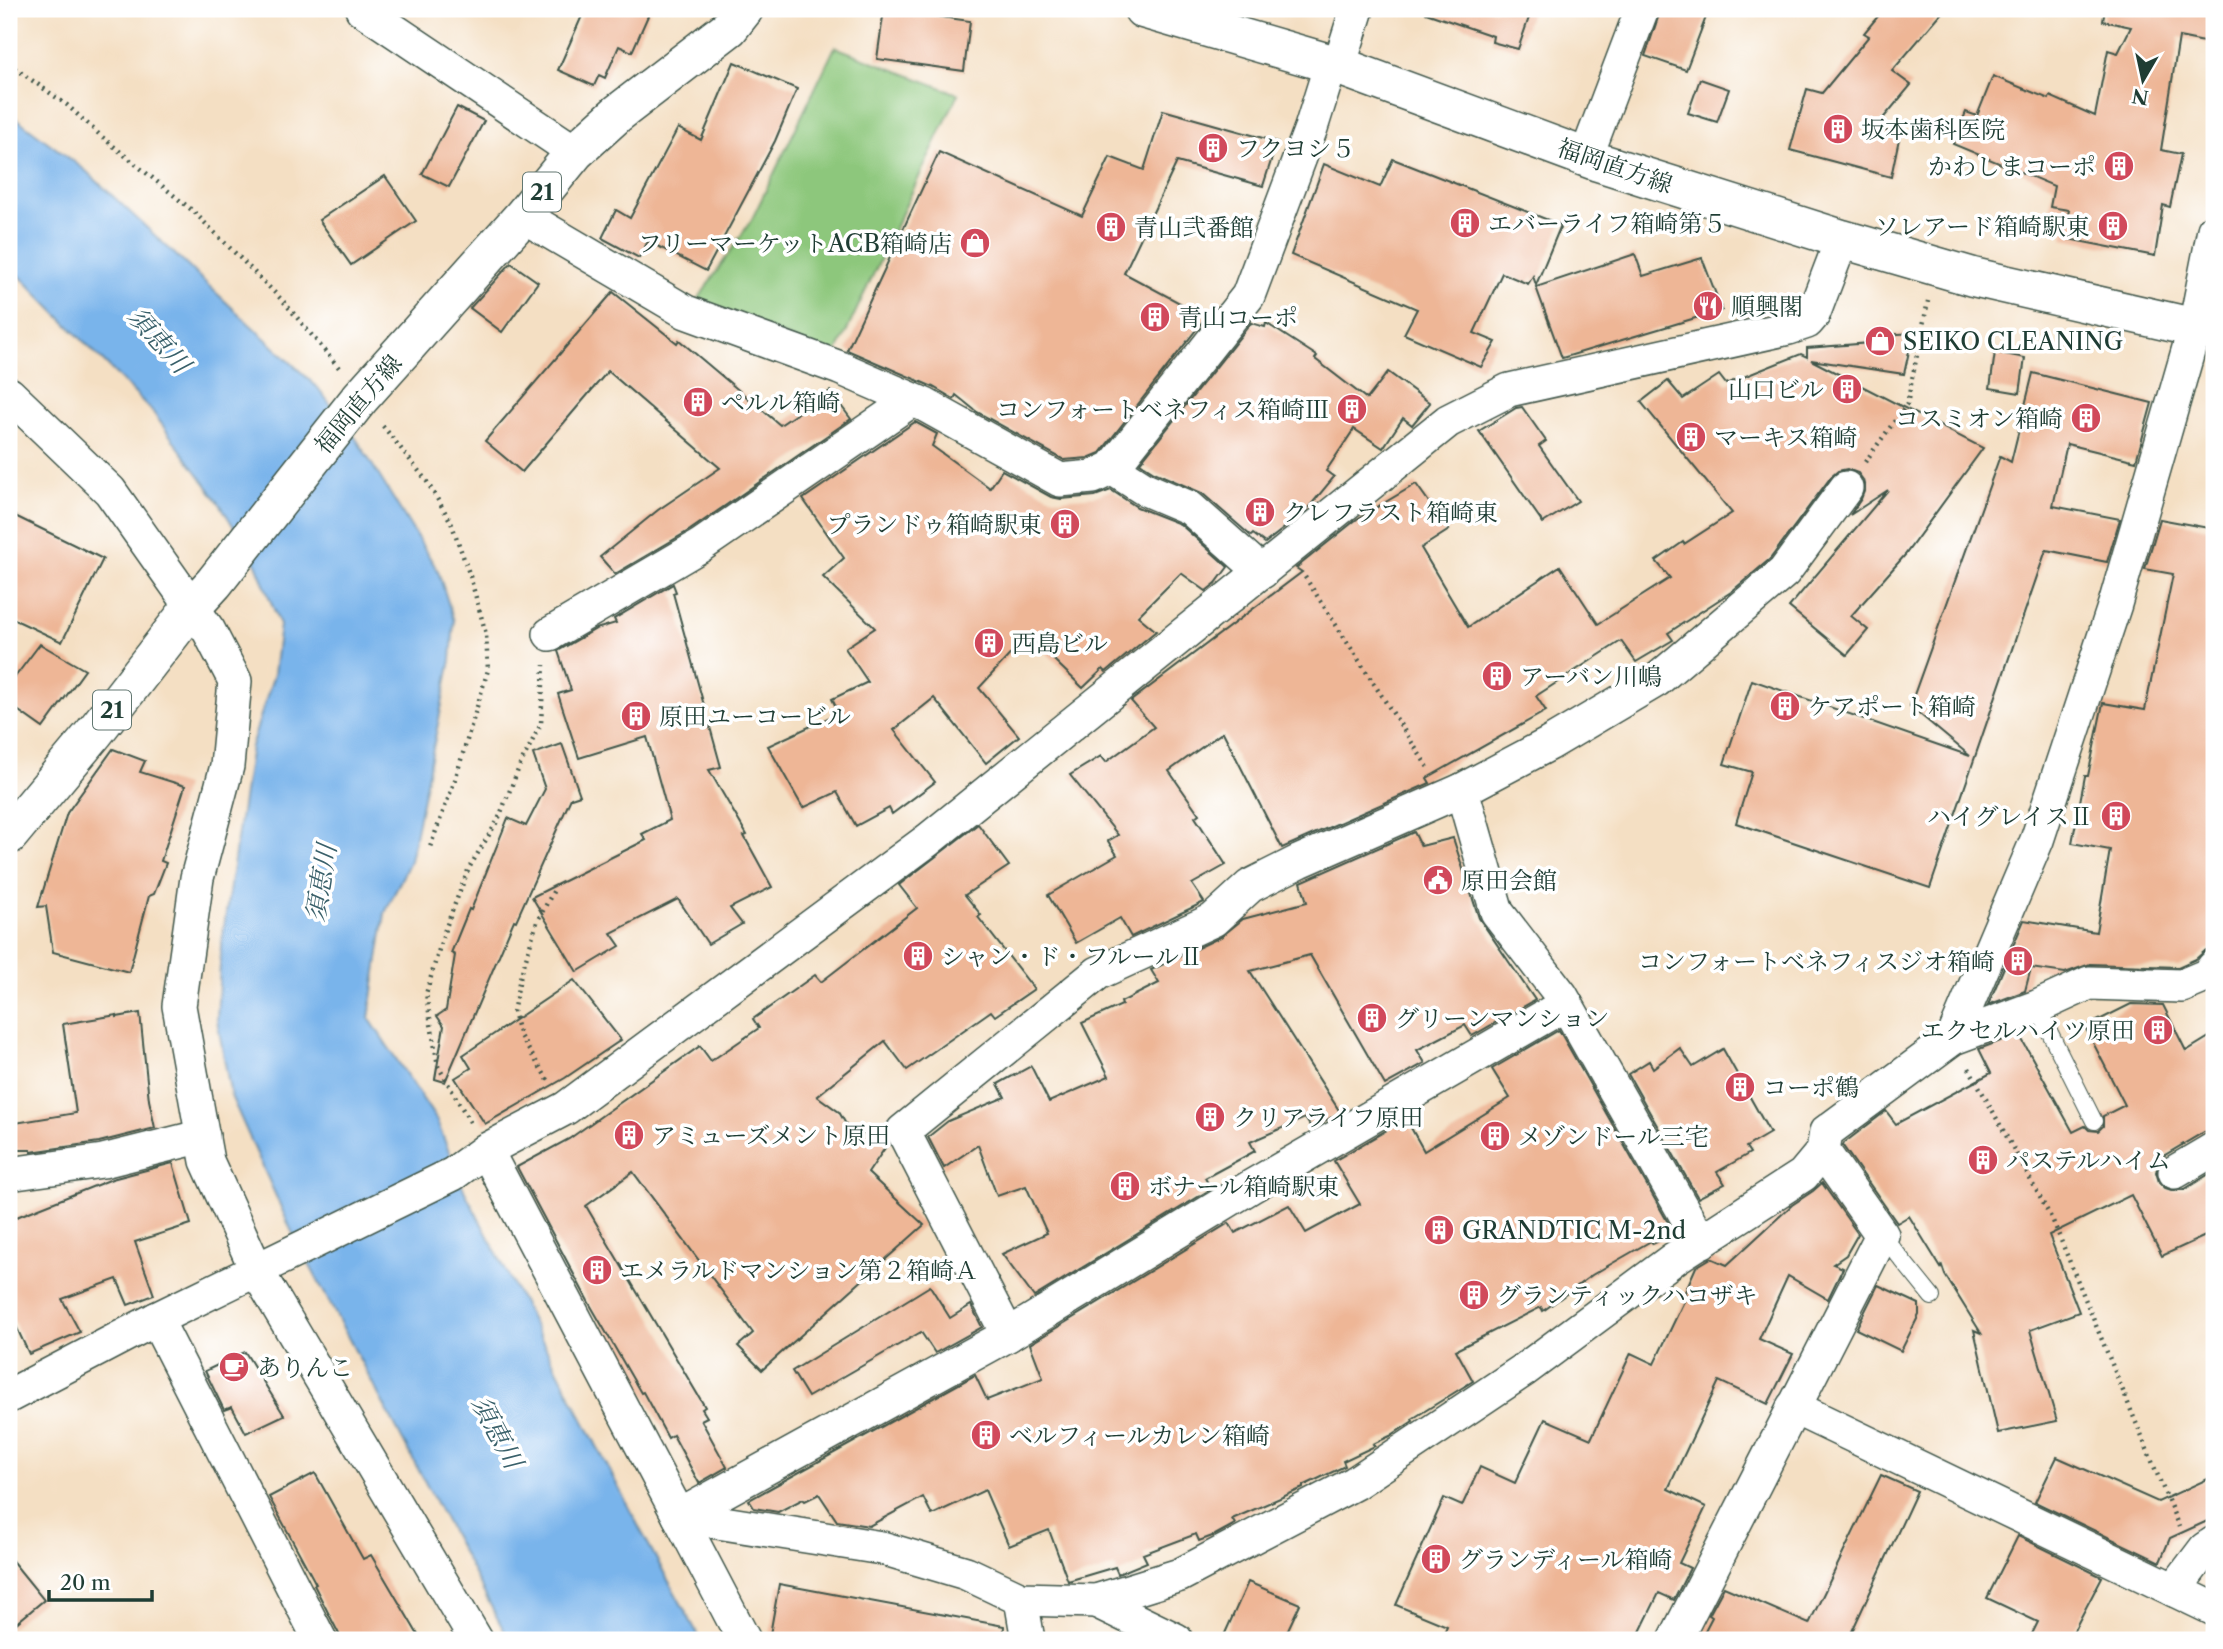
<svg xmlns="http://www.w3.org/2000/svg" width="2223" height="1649" font-family="'Libre Caslon Text','Noto Serif JP',serif">
	<style>
		.green { fill: #8dc77c; stroke: #568258; stroke-width: 2 }
		.water { fill: #79b4eb; stroke: #4c7890; stroke-width: 2 }
		.building { fill: #eeb696 }
		.lines { fill: none; stroke-linecap: round; stroke-linejoin: round }
		.service-casing { stroke: #3f5549; stroke-width: 18 }
		.minor-casing { stroke: #3f5549; stroke-width: 36 }
		.primary-casing { stroke: #3f5549; stroke-width: 41 }
		.path { stroke: #3f5549; stroke-width: 4.5; stroke-dasharray: 2 5; stroke-linecap: butt }
		.service { stroke: #fff; stroke-width: 16 }
		.minor { stroke: #fff; stroke-width: 33 }
		.primary { stroke: #fff; stroke-width: 38 }
		.labels { text-anchor: middle; dominant-baseline: central; stroke-width: 7; stroke-linejoin: round; paint-order: stroke }
		.shield { fill: #fff; stroke: #627771; stroke-width: 2 }
		.shield-label { font-size: 23px; font-weight: bold; fill: #1f3d34 }
		.poi-label { font-size: 24px; fill: #1f3d34; stroke: #fff; text-anchor: start }
		.street-label { font-size: 24px; fill: #1f3d34; stroke: #fff }
		.water-label { font-size: 26px; font-style: italic; fill: #3a616b; stroke: #fff }
	</style>
	<rect width="100%" height="100%" fill="#fff"/>
	<filter id="ink" filterUnits="userSpaceOnUse"><feTurbulence type="fractalNoise" baseFrequency=".0143" numOctaves="2"/><feDisplacementMap in="SourceGraphic" scale="14" xChannelSelector="R" yChannelSelector="G"/><feConvolveMatrix kernelMatrix="1 2 1 2 8 2 1 2 1" color-interpolation-filters="sRGB"/></filter>
	<filter id="wash" filterUnits="userSpaceOnUse"><feTurbulence type="fractalNoise" baseFrequency=".00686" numOctaves="4" result="noise"/><feDisplacementMap in="SourceGraphic" scale="28" xChannelSelector="R" yChannelSelector="G"/><feGaussianBlur stdDeviation="1.57" result="paint"/><feColorMatrix in="noise" values="0 0 0 0 0 0 0 0 0 0 0 0 0 0 0 0 0 1.4 0 .05"/><feComposite in="paint" operator="in"/></filter>
	<g filter="url(#wash)">
		<rect width="100%" height="100%" fill="#f4dfc3"/>
		<path class="green" d="M835,47L958,94L835,356L697,301L752,219Z"/>
		<path class="water" d="M9,113L85,170L318,388L357,440L438,571L454,621L451,660L410,861L385,913L369,1018L436,1119L465,1192L640,1529L701,1640H509L292,1232L231,1096L217,1020L221,946L251,746L274,674L280,625L256,564L220,504L152,411L9,265Z"/>
		<g id="blocks">
			<g class="building">
				<path d="M585,9H651L632,52L619,46L605,78L599,75L594,86L558,70Z"/>
				<path d="M884,9L970,21L964,71L877,59Z"/>
				<path d="M1427,9H1532L1518,49L1492,42L1493,36L1426,13Z"/>
				<path d="M1661,9H1685L1706,17L1686,70L1645,56Z"/>
				<path d="M1884,9H1945L1892,71L1911,85L1875,128L1900,134L1891,177L1790,150L1807,89L1822,93L1869,36L1864,33Z"/>
				<path d="M2105,9H2214V44L2179,37L2161,150L2181,154L2170,207L2163,205L2155,256L2063,238L2069,210L2050,207L2054,186L1953,144L1966,112L1977,116L1993,76L2049,99L2050,96L2095,116L2108,50L2118,53L2131,27L2103,21Z"/>
				<path d="M734,62L797,89L775,141L706,271L648,241L639,258L602,238L616,210L630,218L678,128L701,140Z"/>
				<path d="M1700,79L1729,89L1717,122L1688,113Z"/>
				<path d="M457,107L484,121L449,187L422,174Z"/>
				<path d="M1163,110L1277,142L1263,186L1177,162L1124,273L1206,317L1100,453L1088,458L1064,460L977,412L956,395L954,399L933,387L847,350L939,152L1082,216L1110,157L1144,170Z"/>
				<path d="M1393,159L1561,225L1536,285L1533,276L1528,284L1502,273L1474,333L1496,342L1481,367L1404,334L1417,309L1291,255L1324,164L1380,187Z"/>
				<path d="M385,176L416,221L351,265L319,220Z"/>
				<path d="M1635,254L1643,276L1702,258L1722,310L1562,358L1536,287Z"/>
				<path d="M511,263L538,282L502,332L470,308Z"/>
				<path d="M613,292L677,343L679,340L780,425L830,391L851,419L690,530L615,574L600,557L658,510L720,468L608,371L522,472L485,441Z"/>
				<path d="M1251,323L1265,327L1266,323L1317,356L1315,359L1367,399L1388,372L1430,403L1412,425L1403,418L1383,448L1354,429L1326,471L1334,477L1305,512L1265,543L1253,534L1251,536L1202,493L1154,472L1140,463Z"/>
				<path d="M1913,333L1904,374L1811,360L1983,448L1905,555L1851,616L1868,630L1847,655L1789,607L1888,490L1850,515L1861,499L1865,489L1863,480L1858,473L1847,469L1838,471L1831,477L1770,559L1731,592L1668,633L1673,640L1636,662L1621,641L1536,696L1546,711L1427,778L1430,783L1282,848L1223,732L1169,771L1199,814L1195,817L1226,865L1192,884L1204,902L1131,937L1120,918L1076,943L1048,895L1117,855L1108,841L1118,835L1070,775L1101,756L1106,762L1154,727L1131,701L1302,572L1296,568L1357,519L1416,484L1449,530L1421,548L1468,627L1560,566L1598,624L1670,578L1656,561L1683,542L1684,544L1732,513L1641,402L1668,381L1683,399L1719,375L1726,384L1801,354L1807,357V348L1870,343L1869,336Z"/>
				<path d="M1995,352L2025,358L2020,393L1990,388Z"/>
				<path d="M2033,373L2152,403L2136,461L2067,444L2053,506L2120,519L2107,562L2046,550L1930,888L1736,823L1752,772L1724,764L1752,680L1970,756L1910,706L2000,456L2011,462Z"/>
				<path d="M1522,407L1546,441L1539,446L1578,501L1543,523L1479,431L1516,408Z"/>
				<path d="M915,422L937,434L932,446L990,488L1002,470L1051,497L1061,499L1095,496L1111,490L1137,507L1180,524L1228,567L1216,583L1206,591L1181,573L1138,616L1156,631L1106,672L1103,669L1083,688L1028,635L979,688L1019,736L986,763L934,698L894,730L935,782L892,814L889,808L856,826L837,792L803,808L768,746L839,713L832,699L868,682L845,648L875,628L823,577L844,558L803,499Z"/>
				<path d="M9,513L103,559L62,642L9,617Z"/>
				<path d="M2160,519L2214,529V930L2211,949L2206,950L2196,959L2178,967L2090,964L2065,973L2031,968L2025,991L1988,1005L2024,920L2096,932L2110,850L2072,843L2085,776H2088L2103,703L2145,710L2173,574L2145,569Z"/>
				<path d="M673,584L676,592L673,593L721,767L709,770L747,835L744,836L772,887L730,908L742,924L708,944L678,899L611,933L620,946L577,972L532,897L646,840L642,834L670,820L647,737L579,758L558,694L571,690L558,651L596,629L616,623L614,619Z"/>
				<path d="M40,644L85,670L43,728L9,704V685Z"/>
				<path d="M562,744L580,795L571,798L516,921L514,920L445,1082L435,1079L444,1026L437,1016L446,1010L455,955L451,953L469,909L471,910L508,818L526,826L545,789L533,754Z"/>
				<path d="M113,749L145,761L140,772L185,786L161,861L166,863L154,894L149,896L129,972L53,952L46,906L38,907L67,813Z"/>
				<path d="M978,824L1009,866L965,895L981,915L978,917L1034,989L995,1016L991,1011L907,1070L885,1041L817,1096L839,1112L854,1138L868,1132L887,1145L868,1173L924,1225L762,1370L738,1346L753,1333L633,1172L586,1206L705,1407L702,1409L707,1417L701,1420L727,1467L699,1483L673,1435L668,1438L643,1392L641,1393L588,1301L517,1167L569,1139L700,1046L711,1061L759,1028L753,1019L815,975L821,982L917,908L899,885Z"/>
				<path d="M1414,832L1421,846L1453,838L1479,918L1535,1000L1472,1036L1465,1025L1417,1050L1425,1063L1385,1085L1310,955L1250,971L1340,1112L1312,1129L1305,1118L1250,1142L1255,1151L1205,1178L1211,1189L1034,1297L1002,1254L1047,1233L1026,1186L997,1196L978,1145L944,1168L928,1137L948,1121L1005,1097L998,1084L1031,1066L1049,1102L1109,1076L1082,1023L1122,1005L1121,1002L1159,983L1151,970L1221,937L1243,919L1307,902L1301,882Z"/>
				<path d="M574,980L621,1040L565,1078L485,1124L455,1078L471,1068L463,1055Z"/>
				<path d="M2131,1004L2163,1005L2186,1051L2214,1034V1130L2204,1132L2165,1155L2159,1162L2156,1172L2159,1182L2165,1188L2174,1191L2185,1189L2214,1171V1232L2162,1256L2131,1195L2049,1235L2079,1312L2030,1330L2057,1421L1998,1433L1974,1330L1981,1333L1945,1275L1942,1266L1941,1268L1909,1216L1897,1223L1843,1146L1844,1143L1886,1111L1896,1124L1991,1073L1979,1049L2019,1034L2073,1132L2085,1126L2089,1130L2098,1131L2103,1126V1116L2125,1105L2085,1027Z"/>
				<path d="M140,1013L149,1100L155,1128L99,1142L31,1152V1150H9V1124L76,1113L63,1024L117,1015V1017Z"/>
				<path d="M1559,1030L1674,1233L1653,1244L1651,1241L1592,1275L1543,1311L1541,1307L1456,1350L1473,1381L1412,1419L1413,1421L1390,1436L1373,1444L1375,1446L1343,1461L1345,1466L1303,1486V1488L1232,1519L1235,1524L1215,1535L1199,1541L1196,1534L1143,1554L1147,1562L1118,1574L1115,1567L1068,1581L1049,1530L1009,1546L985,1490L932,1515L923,1497L869,1526L837,1521L819,1494L805,1501L803,1499L778,1512L754,1508L749,1500L975,1375L987,1400L1043,1378L1030,1344L1229,1223L1235,1233L1289,1205L1306,1233L1360,1204L1334,1161L1406,1119L1424,1151L1510,1098L1492,1069Z"/>
				<path d="M1680,1048L1693,1067L1723,1049L1770,1133L1746,1147L1750,1153L1717,1172L1725,1184L1698,1198L1628,1074L1649,1061L1653,1068Z"/>
				<path d="M173,1163L191,1224L135,1242L154,1295L128,1305L117,1279L62,1299L80,1332L29,1354L9,1311V1220L112,1179Z"/>
				<path d="M1822,1183L1858,1234L1846,1255L1833,1264L1843,1268L1828,1299L1788,1276L1759,1339L1793,1354L1768,1404L1719,1381L1668,1489L1706,1507L1679,1563L1690,1568L1674,1600L1659,1593L1636,1640H1441L1447,1626L1396,1605L1444,1498L1462,1506L1480,1467L1515,1483L1545,1419L1591,1439L1631,1353L1654,1364L1687,1295L1684,1294L1696,1267L1711,1258L1727,1265L1792,1205L1813,1191Z"/>
				<path d="M1878,1285L1919,1304V1315L1901,1351L1856,1329Z"/>
				<path d="M930,1286L950,1318L971,1305L982,1327L935,1353L921,1332L808,1397L792,1371Z"/>
				<path d="M245,1352L284,1415L246,1433L232,1407L224,1410L205,1371Z"/>
				<path d="M2057,1457L2158,1502L2214,1476V1518L2170,1538L2160,1562L2035,1502Z"/>
				<path d="M315,1473L363,1559L371,1555L421,1640H342L314,1585L316,1584L269,1497Z"/>
				<path d="M1881,1475L1917,1491L1848,1640H1700L1712,1617L1709,1615L1724,1587L1809,1624Z"/>
				<path d="M2018,1536L2102,1577L2069,1640H2029L2038,1622L1987,1598Z"/>
				<path d="M9,1557L44,1600L9,1629Z"/>
				<path d="M1248,1582L1300,1604L1283,1640H1222Z"/>
				<path d="M779,1584L1004,1626L1003,1640H769Z"/>
			</g>
		</g>
	</g>
	<g filter="url(#ink)">
		<use href="#blocks" fill-opacity="0" stroke="#3f5549" stroke-width="2"/>
		<g class="lines">
			<g class="service-casing">
				<g id="service">
					<path d="M2037,1007L2094,1121"/>
					<path d="M1882,1235L1932,1297"/>
				</g>
			</g>
			<g class="minor-casing">
				<g id="minor">
					<path d="M362,9L575,152"/>
					<path d="M1339,66L1357,9"/>
					<path d="M1586,157L1642,9"/>
					<path d="M523,216L686,312L840,368L925,405L1060,480L1093,477L1112,468L1248,296L1311,128L1331,64"/>
					<path d="M9,394L110,491L209,631L235,681L227,766L197,878L179,1006L207,1161L257,1271L476,1640"/>
					<path d="M1112,468L1145,489L1190,508L1262,572"/>
					<path d="M550,634L700,546L912,400"/>
					<path d="M1462,790L1497,912L1561,995L1701,1242"/>
					<path d="M1953,1038L2037,840L2115,604L2195,327L2214,230"/>
					<path d="M486,1150L679,1516L882,1548L966,1573L1021,1599L1096,1601L1180,1575L1355,1483L1524,1370L1675,1258L1803,1175L1823,1151L1826,1132L1953,1038L2037,1007L2089,983L2182,986L2208,975L2214,967"/>
					<path d="M2175,1172L2214,1149"/>
					<path d="M9,1174L103,1161L203,1136"/>
					<path d="M156,1319L320,1640"/>
					<path d="M1008,1335L903,1131L1098,973L1213,920L1250,886L1300,861L1462,790L1549,744L1657,680L1784,572L1846,488"/>
					<path d="M9,1396L156,1319L453,1174L486,1150L566,1108L928,840L1448,421L1509,390L1789,328L1807,322L1813,315L1842,239"/>
					<path d="M1793,1407L2214,1609"/>
					<path d="M2174,1590L2205,1549L2214,1543"/>
					<path d="M1021,1599L1028,1640"/>
					<path d="M1096,1601L1176,1640"/>
					<path d="M744,1640L679,1516L1008,1335L1252,1186L1566,1004"/>
					<path d="M1675,1640L1882,1235L1823,1151"/>
				</g>
			</g>
			<g class="primary-casing">
				<g id="primary">
					<path d="M1143,9L1339,66L1598,162L1842,239L1973,277L2214,332"/>
					<path d="M9,835L94,733L191,608L214,583L360,398L523,216L575,152L617,114L729,28L744,9"/>
				</g>
			</g>
			<g class="path">
				<path d="M9,64L67,105L101,136L193,211L284,302L340,369"/>
				<path d="M383,426L426,480L451,522L470,576L486,634L488,670L455,780L430,847"/>
				<path d="M1865,462L1907,404L1928,301"/>
				<path d="M1305,577L1429,769"/>
				<path d="M1969,1068L2053,1221L2179,1527"/>
				<path d="M548,1080L520,1036L513,1012L520,978L537,922L555,888"/>
				<path d="M470,1122L438,1066L426,994L444,932L469,868L498,820L520,765L541,724L544,665"/>
			</g>
			<use href="#service" class="service"/>
			<use href="#minor" class="minor"/>
			<use href="#primary" class="primary"/>
		</g>
	</g>
	<defs>
		<g id="building-disc" transform="scale(1.575)"><circle r="9.5" fill="#d1495b" stroke="#fff"/><path d="M-4-6H4V6H1V3H-1V6H-4ZM-2.5-4.3h1.7v1.8h-1.7ZM.8-4.3h1.7v1.8H.8ZM-2.5-1h1.7V.8h-1.7ZM.8-1h1.7V.8H.8Z" fill="#fff"/></g>
		<g id="shop-disc" transform="scale(1.575)"><circle r="9.5" fill="#d1495b" stroke="#fff"/><path d="M-5-2.5h2.3a2.7 3.5 0 0 1 5.4 0H5L5.5 6h-11ZM-1.5-2.5h3a1.5 2.3 0 0 0-3 0Z" fill="#fff"/></g>
		<g id="restaurant-disc" transform="scale(1.575)"><circle r="9.5" fill="#d1495b" stroke="#fff"/><path d="M-5-6h1v4h1v-4h1v4h1v-4h1v5L-1.5 .5V6h-2V.5L-5-1ZM5-6V6H3V1.5H1.5Q1.5-4 5-6Z" fill="#fff"/></g>
		<g id="civic-disc" transform="scale(1.575)"><circle r="9.5" fill="#d1495b" stroke="#fff"/><path d="M-.6-6.5H3V-4.5H.6V-3L4-1V1h2V6H-6V1h2V-1L-.6-3ZM-1.2 2.5V6h2.4V2.5Z" fill="#fff"/></g>
		<g id="cafe-disc" transform="scale(1.575)"><circle r="9.5" fill="#d1495b" stroke="#fff"/><path d="M-5.5-4.5H6V0H3Q3 3.5 0 3.5H-2.5Q-5.5 3.5-5.5 0ZM3-3.2v2h1.7v-2ZM-6 4.5H4V6H-6Z" fill="#fff"/></g>
	</defs>
	<g fill-rule="evenodd">
		<use href="#building-disc" x="1838" y="129"/>
		<use href="#building-disc" x="1213" y="148"/>
		<use href="#building-disc" x="2119" y="166"/>
		<use href="#building-disc" x="1465" y="223"/>
		<use href="#building-disc" x="2113" y="226"/>
		<use href="#building-disc" x="1111" y="227"/>
		<use href="#shop-disc" x="975" y="243"/>
		<use href="#restaurant-disc" x="1708" y="306"/>
		<use href="#building-disc" x="1155" y="317"/>
		<use href="#shop-disc" x="1880" y="341"/>
		<use href="#building-disc" x="1847" y="389"/>
		<use href="#building-disc" x="698" y="402"/>
		<use href="#building-disc" x="1352" y="409"/>
		<use href="#building-disc" x="2086" y="418"/>
		<use href="#building-disc" x="1691" y="437"/>
		<use href="#building-disc" x="1260" y="512"/>
		<use href="#building-disc" x="1065" y="524"/>
		<use href="#building-disc" x="989" y="643"/>
		<use href="#building-disc" x="1497" y="676"/>
		<use href="#building-disc" x="1785" y="706"/>
		<use href="#building-disc" x="636" y="716"/>
		<use href="#building-disc" x="2116" y="816"/>
		<use href="#civic-disc" x="1438" y="880"/>
		<use href="#building-disc" x="918" y="956"/>
		<use href="#building-disc" x="2018" y="961"/>
		<use href="#building-disc" x="1372" y="1018"/>
		<use href="#building-disc" x="2158" y="1030"/>
		<use href="#building-disc" x="1740" y="1087"/>
		<use href="#building-disc" x="1210" y="1117"/>
		<use href="#building-disc" x="629" y="1135"/>
		<use href="#building-disc" x="1495" y="1136"/>
		<use href="#building-disc" x="1983" y="1160"/>
		<use href="#building-disc" x="1125" y="1186"/>
		<use href="#building-disc" x="1439" y="1230"/>
		<use href="#building-disc" x="597" y="1270"/>
		<use href="#building-disc" x="1474" y="1295"/>
		<use href="#cafe-disc" x="234" y="1367"/>
		<use href="#building-disc" x="986" y="1435"/>
		<use href="#building-disc" x="1436" y="1559"/>
	</g>
	<g class="labels">
		<g class="shield">
			<rect x="523" y="172.5" width="38" height="39" rx="5"/>
			<rect x="93" y="690.5" width="38" height="39" rx="5"/>
		</g>
		<g class="shield-label">
			<text x="542" y="192">21</text>
			<text x="112" y="710">21</text>
		</g>
		<g class="poi-label">
			<text x="1861" y="129">坂本歯科医院</text>
			<text x="1236" y="148">フクヨシ５</text>
			<text x="2096" y="166" text-anchor="end">かわしまコーポ</text>
			<text x="1488" y="223">エバーライフ箱崎第５</text>
			<text x="2090" y="226" text-anchor="end">ソレアード箱崎駅東</text>
			<text x="1134" y="227">青山弐番館</text>
			<text x="952" y="243" text-anchor="end">フリーマーケットACB箱崎店</text>
			<text x="1731" y="306">順興閣</text>
			<text x="1178" y="317">青山コーポ</text>
			<text x="1903" y="341">SEIKO CLEANING</text>
			<text x="1824" y="389" text-anchor="end">山口ビル</text>
			<text x="721" y="402">ペルル箱崎</text>
			<text x="1329" y="409" text-anchor="end">コンフォートベネフィス箱崎Ⅲ</text>
			<text x="2063" y="418" text-anchor="end">コスミオン箱崎</text>
			<text x="1714" y="437">マーキス箱崎</text>
			<text x="1283" y="512">クレフラスト箱崎東</text>
			<text x="1042" y="524" text-anchor="end">プランドゥ箱崎駅東</text>
			<text x="1012" y="643">西島ビル</text>
			<text x="1520" y="676">アーバン川嶋</text>
			<text x="1808" y="706">ケアポート箱崎</text>
			<text x="659" y="716">原田ユーコービル</text>
			<text x="2093" y="816" text-anchor="end">ハイグレイスⅡ</text>
			<text x="1461" y="880">原田会館</text>
			<text x="941" y="956">シャン・ド・フルールⅡ</text>
			<text x="1995" y="961" text-anchor="end">コンフォートベネフィスジオ箱崎</text>
			<text x="1395" y="1018">グリーンマンション</text>
			<text x="2135" y="1030" text-anchor="end">エクセルハイツ原田</text>
			<text x="1763" y="1087">コーポ鶴</text>
			<text x="1233" y="1117">クリアライフ原田</text>
			<text x="652" y="1135">アミューズメント原田</text>
			<text x="1518" y="1136">メゾンドール三宅</text>
			<text x="2006" y="1160">パステルハイム</text>
			<text x="1148" y="1186">ボナール箱崎駅東</text>
			<text x="1462" y="1230">GRANDTIC M-2nd</text>
			<text x="620" y="1270">エメラルドマンション第２箱崎Ａ</text>
			<text x="1497" y="1295">グランティックハコザキ</text>
			<text x="257" y="1367">ありんこ</text>
			<text x="1009" y="1435">ベルフィールカレン箱崎</text>
			<text x="1459" y="1559">グランディール箱崎</text>
		</g>
		<g class="street-label">
			<text transform="translate(1615 166) rotate(19)">福岡直方線</text>
			<text transform="translate(358 404) rotate(-50)">福岡直方線</text>
		</g>
		<g class="water-label">
			<text transform="translate(159 340) rotate(48)">須恵川</text>
			<text transform="translate(321 883) rotate(-81)">須恵川</text>
			<text transform="translate(497 1432) rotate(62)">須恵川</text>
		</g>
	</g>
	<rect width="2223" height="1649" fill="none" stroke="#fff" stroke-width="35"/>
	<g transform="translate(2143 80) rotate(189)" stroke="#ffffff" stroke-width="5" paint-order="stroke">
	<path d="M0-5L12 26L0 18L-12 26Z" fill="#1f3d34"/>
	<text y="-10" font-size="19" font-weight="bold" text-anchor="middle" fill="#1f3d34">N</text>
	</g>
	<path d="M49 1590v10h103v-10" fill="none" stroke="#1f3d34" stroke-width="3.5"/>
	<text x="60" y="1590" font-size="21" fill="#1f3d34" stroke="#ffffff" stroke-width="5" paint-order="stroke">20 m</text>
</svg>
